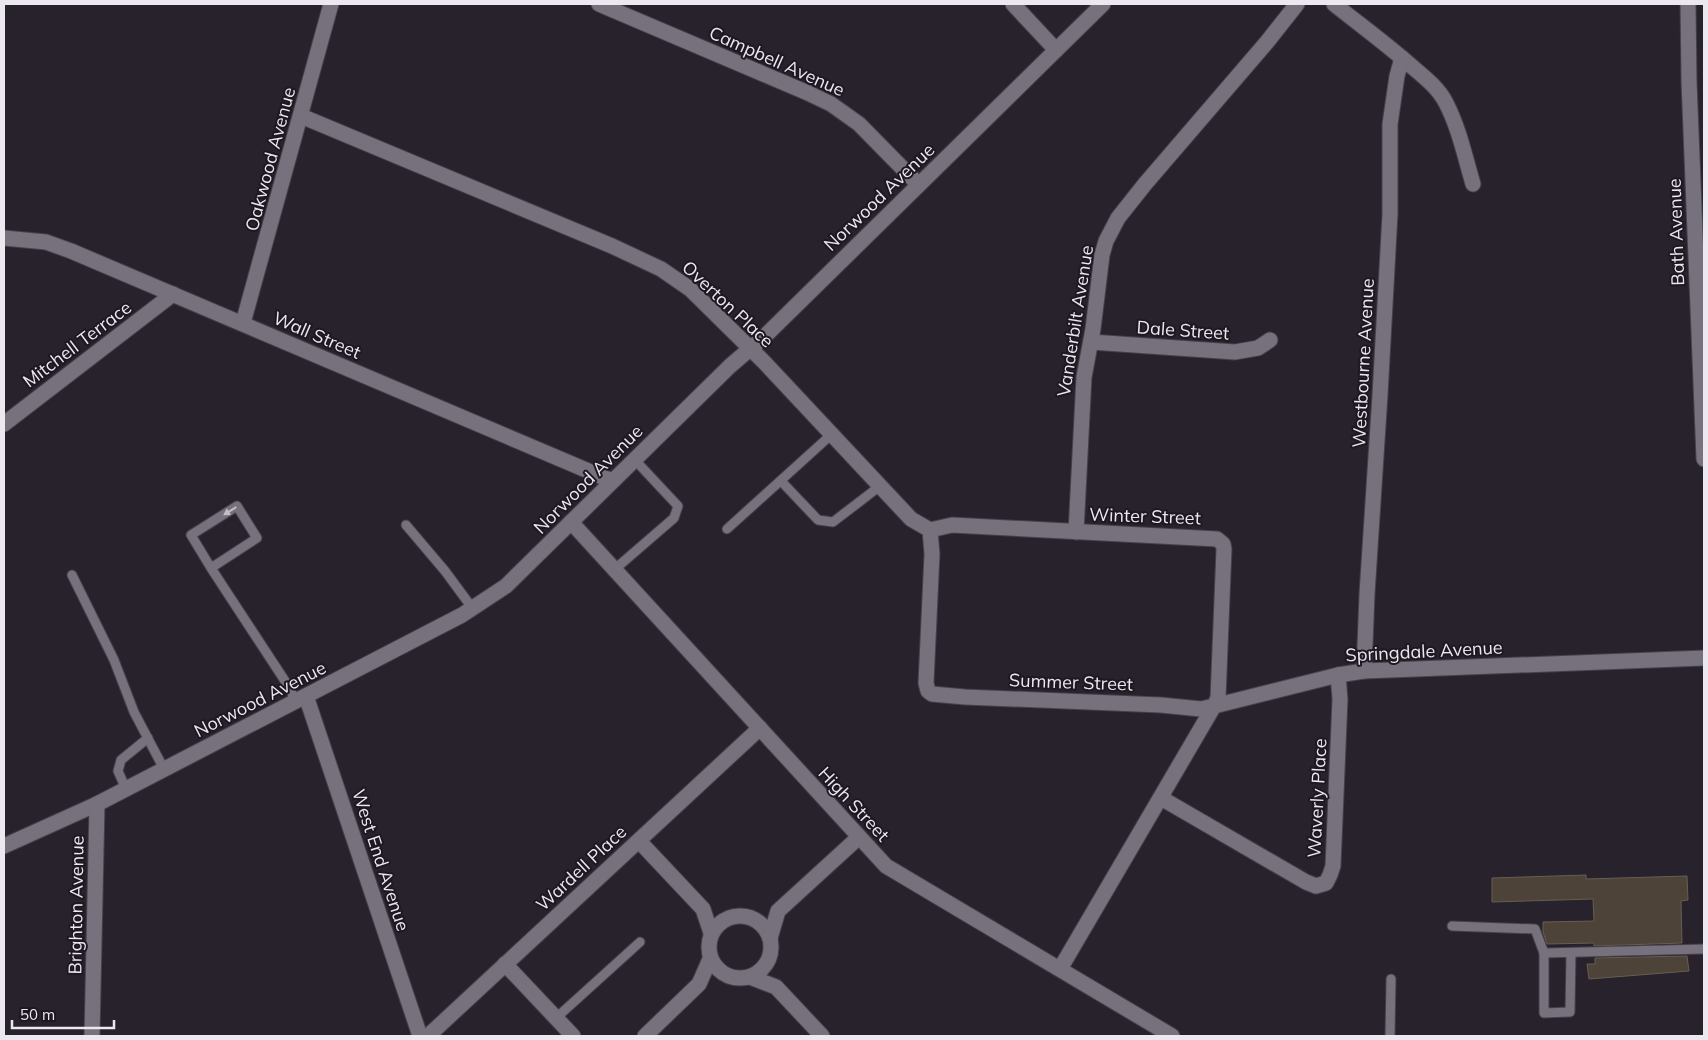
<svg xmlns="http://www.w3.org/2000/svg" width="1708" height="1040" font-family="Mulish,sans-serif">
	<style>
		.building { fill: #4d4339; stroke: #675e52 }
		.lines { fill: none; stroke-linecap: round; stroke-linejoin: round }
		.service-casing { stroke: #454049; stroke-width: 11 }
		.minor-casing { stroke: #454049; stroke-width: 17 }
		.tertiary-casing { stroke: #454049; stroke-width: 17 }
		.service { stroke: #77707d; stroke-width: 9 }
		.minor { stroke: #77707d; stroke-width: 15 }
		.tertiary { stroke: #77707d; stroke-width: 15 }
		.oneway { fill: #c3bec7 }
		.labels { text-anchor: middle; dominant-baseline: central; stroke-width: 4; stroke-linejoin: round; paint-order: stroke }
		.street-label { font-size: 18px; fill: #ece8ef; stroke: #1e1823 }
	</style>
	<rect width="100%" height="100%" fill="#27222c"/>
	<g class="building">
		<path d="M1586,875V879L1687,876L1688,900L1681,901L1682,943L1594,946V943L1547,944L1543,932V922L1594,921L1593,899L1492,902V878Z"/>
		<path d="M1687,956L1689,971L1589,979L1587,964H1595V958Z"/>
	</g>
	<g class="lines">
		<g class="service-casing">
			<g id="service">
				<path d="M781,481L818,520L833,522L880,486"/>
				<path d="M406,525L445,571L473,609"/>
				<path d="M727,529L832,434"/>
				<path d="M211,568L257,538L237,506L191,535L211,568L287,684L296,701"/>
				<path d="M615,569L674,518L678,506L634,459"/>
				<path d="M72,575L114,660L134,712L164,769"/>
				<path d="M126,789L118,771L121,760L148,738"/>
				<path d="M1452,926L1535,929L1544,953L1704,949"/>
				<path d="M1544,953V1013L1570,1012L1571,953"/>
				<path d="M556,1018L640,942"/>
				<path d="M1390,1036L1391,979"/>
			</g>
		</g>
		<g class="minor-casing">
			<g id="minor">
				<path d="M599,4L808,93L831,104L859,124L918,184"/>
				<path d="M1013,4L1056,50"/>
				<path d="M1334,4C1359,24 1385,43 1409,64C1423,76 1438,87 1446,103C1459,128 1465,157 1473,184"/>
				<path d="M301,116L612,246L661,269L690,289L765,363L911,519L930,530L932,554L926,683L928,691L932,694L965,697L1161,705L1201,709L1214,706L1218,698L1224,549L1223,544L1217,539L952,525L930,530"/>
				<path d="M243,323L331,4"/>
				<path d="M1091,342L1235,352L1258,348L1270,340"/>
				<path d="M4,424L173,294"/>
				<path d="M571,522L886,866L1172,1036"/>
				<path d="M1076,532L1084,377L1093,329L1102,255L1106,241L1118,218L1145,184L1267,42L1297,4"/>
				<path d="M1364,671L1367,594L1380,395L1390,214V124L1397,76L1402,58"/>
				<path d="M306,696L420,1036"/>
				<path d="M1161,798L1306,882L1316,886L1326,883L1330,875L1333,866L1340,699L1338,675"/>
				<path d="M639,841L703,909L711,933"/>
				<circle cx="740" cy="947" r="31"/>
				<path d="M770,938L778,911L859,837"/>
				<path d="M505,964L573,1036"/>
				<path d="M1060,969L1214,706L1338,675L1364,671L1704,658"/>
				<path d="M750,977L776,987L822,1036"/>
				<path d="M428,1036L760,728"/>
				<path d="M645,1036L699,984L710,959"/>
			</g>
		</g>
		<g class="tertiary-casing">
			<g id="tertiary">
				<path d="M1688,4L1689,81L1704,459"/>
				<path d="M4,238L46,242L71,251L612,481"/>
				<path d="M4,846L97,804L462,615L506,586L730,366L765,336L1103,4"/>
				<path d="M92,1036L97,804"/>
			</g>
		</g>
		<use href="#service" class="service"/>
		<use href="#minor" class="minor"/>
		<use href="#tertiary" class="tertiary"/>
	</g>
	<defs><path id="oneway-solid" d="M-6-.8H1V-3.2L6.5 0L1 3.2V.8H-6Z" transform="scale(1.25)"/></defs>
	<use class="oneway" href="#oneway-solid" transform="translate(230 511) rotate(148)"/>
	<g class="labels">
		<g class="street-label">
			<text transform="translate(777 61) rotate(24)">Campbell Avenue</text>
			<text transform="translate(270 159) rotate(-75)">Oakwood Avenue</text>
			<text transform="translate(879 197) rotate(-44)">Norwood Avenue</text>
			<text transform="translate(1676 232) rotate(-92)">Bath Avenue</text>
			<text transform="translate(728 304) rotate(43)">Overton Place</text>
			<text transform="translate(1075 321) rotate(-81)">Vanderbilt Avenue</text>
			<text transform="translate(1183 330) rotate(4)">Dale Street</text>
			<text transform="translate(317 335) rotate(23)">Wall Street</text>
			<text transform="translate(77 344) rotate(-37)">Mitchell Terrace</text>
			<text transform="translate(1363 363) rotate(-87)">Westbourne Avenue</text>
			<text transform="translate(588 479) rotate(-45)">Norwood Avenue</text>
			<text transform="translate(1145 516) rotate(2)">Winter Street</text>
			<text transform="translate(1424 651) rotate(-3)">Springdale Avenue</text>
			<text transform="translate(1071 682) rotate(2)">Summer Street</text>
			<text transform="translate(260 699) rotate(-27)">Norwood Avenue</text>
			<text transform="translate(1317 798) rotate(-87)">Waverly Place</text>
			<text transform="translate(854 804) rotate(47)">High Street</text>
			<text transform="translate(381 860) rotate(72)">West End Avenue</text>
			<text transform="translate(581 868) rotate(-43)">Wardell Place</text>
			<text transform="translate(76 905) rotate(-89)">Brighton Avenue</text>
		</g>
	</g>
	<rect width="1708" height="1040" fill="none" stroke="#ece8ef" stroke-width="10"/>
	<path d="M12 1020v8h102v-8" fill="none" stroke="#ece8ef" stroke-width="2.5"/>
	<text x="20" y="1020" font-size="15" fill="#ece8ef" stroke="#1e1823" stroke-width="4" paint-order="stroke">50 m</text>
</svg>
